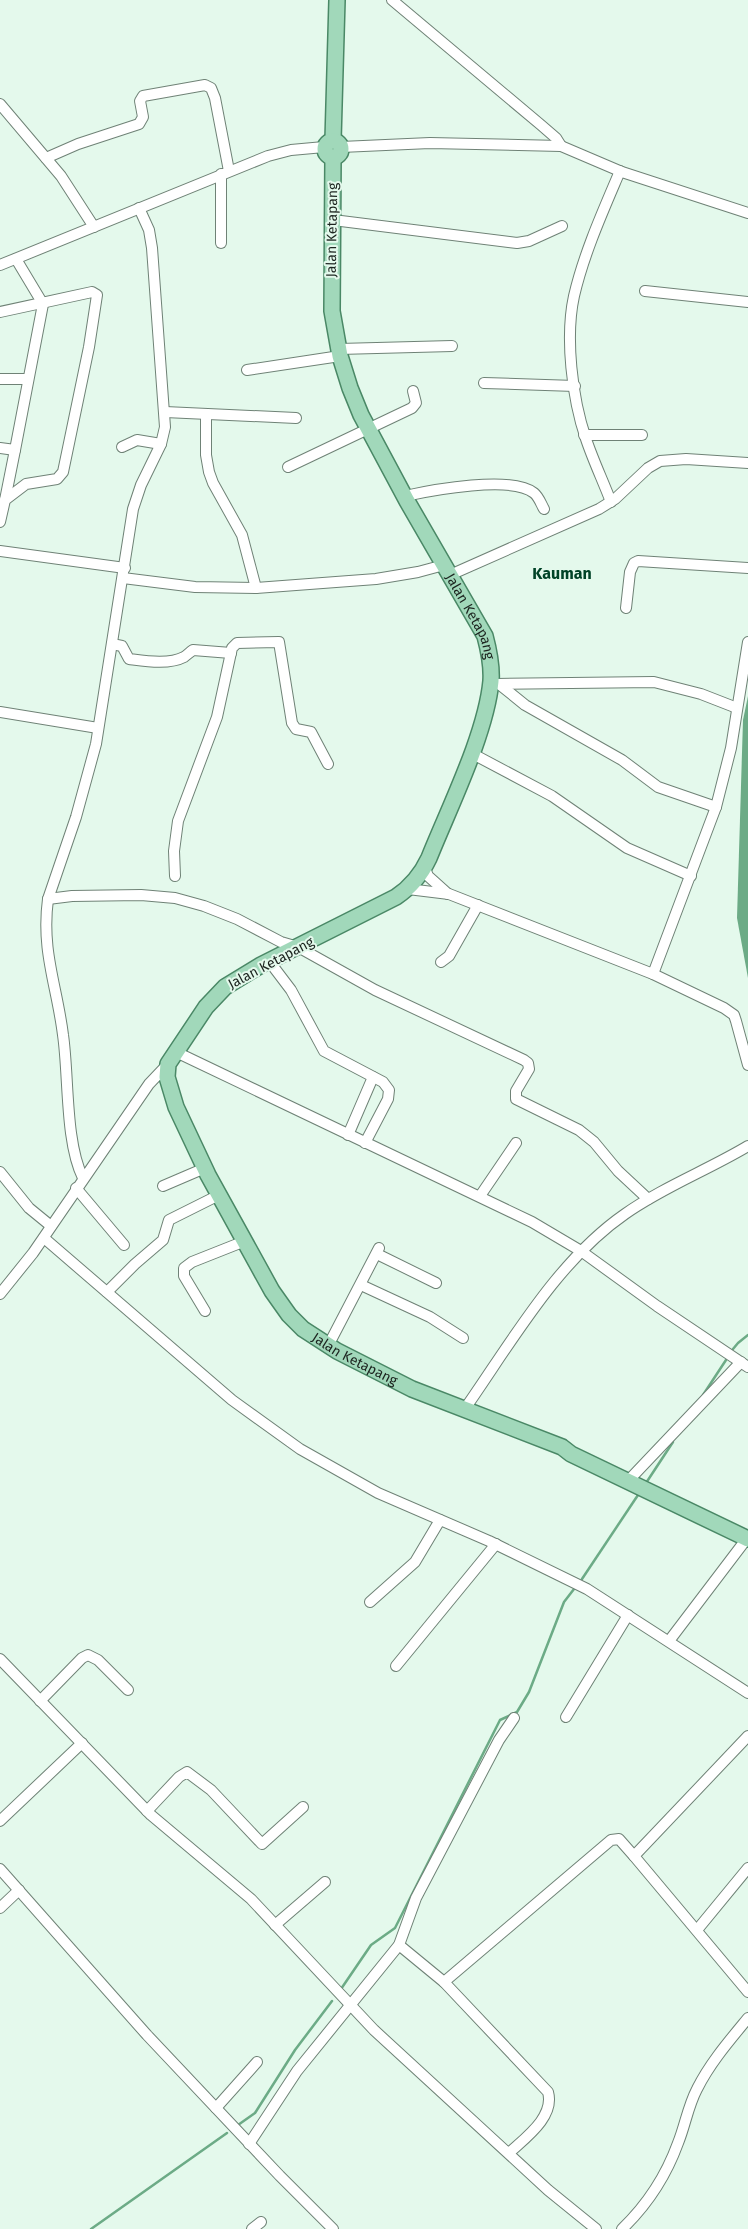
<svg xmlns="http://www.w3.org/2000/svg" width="748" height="2229" font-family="'Fira Sans',sans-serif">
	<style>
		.water { fill: #6cab86 }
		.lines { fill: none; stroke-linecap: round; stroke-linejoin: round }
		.stream { stroke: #6cab86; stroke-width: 2.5 }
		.minor-casing { stroke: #6f8276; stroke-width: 12 }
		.primary-casing { stroke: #4a8866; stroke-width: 18 }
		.minor { stroke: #fff; stroke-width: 10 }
		.primary { stroke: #a1d8ba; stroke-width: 15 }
		.labels { text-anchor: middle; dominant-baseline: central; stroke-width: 4; stroke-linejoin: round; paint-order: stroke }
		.street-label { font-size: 14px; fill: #1c241f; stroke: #e4f9ec }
		.quarter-label { font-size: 16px; font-weight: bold; fill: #004327; stroke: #e4f9ec }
	</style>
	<rect width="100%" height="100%" fill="#e4f9ec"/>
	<path class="water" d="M748,696V978L737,918L743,720Z"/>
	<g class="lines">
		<g class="stream">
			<path d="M733,1349L738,1343L748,1335"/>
			<path d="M703,1395L726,1360"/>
			<path d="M646,1483L673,1442"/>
			<path d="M582,1579L638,1495"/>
			<path d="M341,1989L371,1945L395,1928L500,1720L517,1712L529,1692L564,1602L574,1589"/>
			<path d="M238,2125L255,2113L295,2050L332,2001"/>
			<path d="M91,2229L227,2133"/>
		</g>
		<g class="minor-casing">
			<g id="minor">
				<path d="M392,0L541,125L556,138L561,146"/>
				<path d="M0,104L61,176L94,227"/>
				<path d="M341,147L430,143L561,146L622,172L748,213"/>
				<path d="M46,158L78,144L139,124L143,117L140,101L143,96L205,85L211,88L215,98L229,171"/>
				<path d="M221,174V243"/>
				<path d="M333,220L517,243L529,241L562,226"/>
				<path d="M0,265L268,156L291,150L324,147"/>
				<path d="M645,291L748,302"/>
				<path d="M0,312L92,292L97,295L89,347L63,472L57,479L26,484L5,500L0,522"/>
				<path d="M339,349L452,346"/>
				<path d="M247,370L340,356"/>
				<path d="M0,379H28"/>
				<path d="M484,383L575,386"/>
				<path d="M165,412L296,418"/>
				<path d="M206,414V455L209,472L213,483L242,535L256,588"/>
				<path d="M584,435H642"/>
				<path d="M122,447L137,440L161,444"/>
				<path d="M0,448L15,450L43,304L16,259"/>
				<path d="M288,467L412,408L416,403L413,391"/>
				<path d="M405,496C432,490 512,475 534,493C539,497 541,504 544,509"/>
				<path d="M5,500L15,450"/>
				<path d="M611,502C603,481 593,460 586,439C572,398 565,337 574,296C584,253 603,211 620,171"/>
				<path d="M0,551L125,568"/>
				<path d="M450,575L599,509L615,499L648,468L660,461L686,459L748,463"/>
				<path d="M123,578L195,587L256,588L376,579L418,572L444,565"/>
				<path d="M626,608L630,572L634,563L638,561L748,568"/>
				<path d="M112,644L122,646L129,659C145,661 169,665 184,657C187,655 190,652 193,650L231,653"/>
				<path d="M496,684L654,682L701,694L737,708"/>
				<path d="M499,684L525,705L622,760L658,787L716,807"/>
				<path d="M0,712L98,728"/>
				<path d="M471,753L552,796L627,848L691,876"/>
				<path d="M425,868L428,876L448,894"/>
				<path d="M175,876L174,851L178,821L217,717L232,648L237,643L279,642L292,723L296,729L311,732L328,764"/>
				<path d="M408,889L449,894L653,974L724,1008L734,1015L736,1021L748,1065"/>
				<path d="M48,899L72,896L141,895L175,898L204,906L237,919L281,942L298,947L375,990L524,1060L528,1063L529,1069L516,1091V1099L579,1130L594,1142L618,1171L648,1199"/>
				<path d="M269,961L291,990L324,1051L383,1082L389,1090L388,1099L365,1143"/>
				<path d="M441,962L449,956L478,905"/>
				<path d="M653,974L716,807L731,748L748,642"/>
				<path d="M176,1052L532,1222L581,1251L657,1306L748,1367"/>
				<path d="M348,1135L373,1077"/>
				<path d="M0,1172L29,1208L51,1226"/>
				<path d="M83,1178C65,1142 69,1076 63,1035C57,986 41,951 48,899L76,817L96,744L133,509L141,485L161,444L165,427L152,248L149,230L139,208"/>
				<path d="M163,1186L205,1168"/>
				<path d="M76,1188L124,1245"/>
				<path d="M480,1196L516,1143"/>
				<path d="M44,1238L232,1400L300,1449L378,1493L489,1541L587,1589L748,1693"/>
				<path d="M377,1254L436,1283"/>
				<path d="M361,1285L430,1317L463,1338"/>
				<path d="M107,1292L135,1264L163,1240L169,1220L219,1195"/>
				<path d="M0,1294L33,1253L149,1084L168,1064"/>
				<path d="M205,1311L184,1276V1268L192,1262L245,1241"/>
				<path d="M328,1346L379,1248"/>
				<path d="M464,1410C511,1343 557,1261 625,1214C663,1187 708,1170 748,1146"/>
				<path d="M628,1481L741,1362"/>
				<path d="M370,1602L415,1562L440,1520"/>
				<path d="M669,1641L748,1537"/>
				<path d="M0,1659L151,1815L251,1899L374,2030L548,2190L596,2229"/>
				<path d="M396,1666L496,1544"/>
				<path d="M40,1701L82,1658L88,1655L98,1660L128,1690"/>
				<path d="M566,1717L628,1615"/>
				<path d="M748,1736L634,1856L748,1992"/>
				<path d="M147,1811L179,1777L187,1772L211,1790L262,1844L303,1807"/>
				<path d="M0,1821L82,1743"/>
				<path d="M0,1869L147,2035L280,2176L333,2229"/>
				<path d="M0,1908L19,1890"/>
				<path d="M275,1925L325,1882"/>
				<path d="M697,1930L748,1868"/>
				<path d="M399,1945L444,1982L611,1840L619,1839L634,1856"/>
				<path d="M444,1982L548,2092C555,2117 525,2138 509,2153"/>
				<path d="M216,2108L257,2062"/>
				<path d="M249,2144L297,2071L399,1945L416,1898L499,1740L514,1718"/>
				<path d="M252,2229L261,2222"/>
				<path d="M622,2229C647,2205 666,2176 678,2143C685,2126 688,2106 697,2089C710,2063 729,2041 748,2018"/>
			</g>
		</g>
		<g class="primary-casing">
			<g id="primary">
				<path d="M333,140L337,0"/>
				<circle cx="333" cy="149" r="8"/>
				<path id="s1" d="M333,157L332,311L340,356L350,388L361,415L407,501L485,636C489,651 492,665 491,681C486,734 449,808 429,858C421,875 411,887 396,897L261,965L225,987L206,1007L168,1064L167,1077L176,1107L208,1175L272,1291L289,1315L303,1329L337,1351L412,1389L562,1447L571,1454L748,1539"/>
			</g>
		</g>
		<use href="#minor" class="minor"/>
		<use href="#primary" class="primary"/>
	</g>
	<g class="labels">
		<g class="street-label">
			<text transform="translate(332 230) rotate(-89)">Jalan Ketapang</text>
			<text stroke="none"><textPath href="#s1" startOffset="492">Jalan Ketapang</textPath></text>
			<text transform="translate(271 963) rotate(-28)">Jalan Ketapang</text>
			<text stroke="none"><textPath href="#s1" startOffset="1452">Jalan Ketapang</textPath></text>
		</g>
		<g class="quarter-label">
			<text x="562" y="573">Kauman</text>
		</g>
	</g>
</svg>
